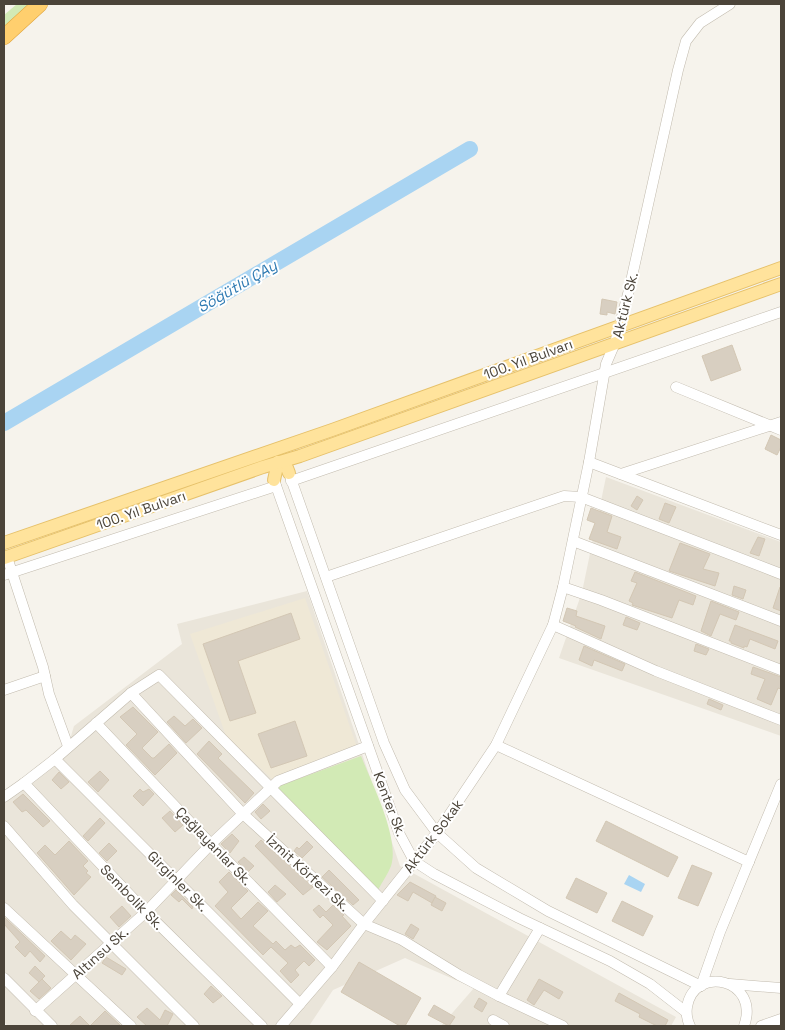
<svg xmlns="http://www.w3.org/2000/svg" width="785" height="1030" font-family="'Space Grotesk',sans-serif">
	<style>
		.residential { fill: #eae5da }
		.education { fill: #efe8d6 }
		.green { fill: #d2eab5 }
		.water { fill: #a9d4f2 }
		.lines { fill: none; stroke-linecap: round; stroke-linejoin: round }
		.river { stroke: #a9d4f2; stroke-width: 16 }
		.building { fill: #d8cfc1; stroke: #d3c7b4 }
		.minor-casing { stroke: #c2bbae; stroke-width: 11 }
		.major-casing { stroke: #e6c16a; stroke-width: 14 }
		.highway-casing { stroke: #e0a43c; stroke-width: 16 }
		.minor { stroke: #fff; stroke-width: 10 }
		.major { stroke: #ffe39c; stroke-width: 12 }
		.highway { stroke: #ffcf6e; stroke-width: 15 }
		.labels { text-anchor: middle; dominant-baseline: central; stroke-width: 4; stroke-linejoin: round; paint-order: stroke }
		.street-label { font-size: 14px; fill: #4b4439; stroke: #fff }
		.water-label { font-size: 15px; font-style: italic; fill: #2e7ab2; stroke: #fff }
	</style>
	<rect width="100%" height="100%" fill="#f6f3ec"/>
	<g class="residential">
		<path d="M606,477L781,542V736L559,658L582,592Z"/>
		<path d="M307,591L400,866L676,1017L671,1026H441L474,988L405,958L333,990L309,1026H8L4,1022V797L68,746L74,726L182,644L177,624Z"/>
	</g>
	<path class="education" d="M305,598L357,747L272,779L226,736L190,634Z"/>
	<g class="green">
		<path d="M17,4H31L4,29V15Z"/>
		<path d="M361,756C372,784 400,838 391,866C388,874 382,882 378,890L276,787Z"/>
	</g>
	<path class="water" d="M629,875L645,884L641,892L624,884Z"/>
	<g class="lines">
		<path class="river" d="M4,423L470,149"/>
	</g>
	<g class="building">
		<path d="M602,299L617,302L615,314L607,312V315L600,314Z"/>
		<path d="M732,345L741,370L711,381L702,356Z"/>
		<path d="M771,435L781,440V447L777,455L765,449Z"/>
		<path d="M637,496L643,500L637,510L631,506Z"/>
		<path d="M665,503L676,507L669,523L659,519Z"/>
		<path d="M591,508L612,516L607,532L621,537L617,549L589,539L595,523L587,520Z"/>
		<path d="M758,537L765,539L759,556L750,553Z"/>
		<path d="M680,543L710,554L703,569L719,573L715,586L669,571Z"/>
		<path d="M635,572L696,596L693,605L679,600L672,618L632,605L633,603L629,601L637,583L631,581Z"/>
		<path d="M734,586L746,590L743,599L732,595Z"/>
		<path d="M780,587H781V611L773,608Z"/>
		<path d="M711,601L739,612L736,620L720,614L711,636L701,631Z"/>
		<path d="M567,608L577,611L576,616L605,626L601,639L575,627L576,626L563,621Z"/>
		<path d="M291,613L300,639L238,661L256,713L230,721L203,644Z"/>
		<path d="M626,617L640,623L637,630L623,625Z"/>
		<path d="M735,625L778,641L775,649L750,639L747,647L744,646V648L731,643V641H729Z"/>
		<path d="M696,644L709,649L706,655L694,651Z"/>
		<path d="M584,646L625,664L622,671L594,660L592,666L579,660Z"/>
		<path d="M753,667L781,677V689L778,688L771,705L757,699L765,679L751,674Z"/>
		<path d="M709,699L723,705L721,710L707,704Z"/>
		<path d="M133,707L158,732L142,748L152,758H154L169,744L177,753L155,775L126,745L137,734L120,717Z"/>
		<path d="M174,716L185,726L193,719L202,728L186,743L167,722Z"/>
		<path d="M295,721L307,756L271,768L258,734Z"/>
		<path d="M209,741L222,754L218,758L254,793L245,803L197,754Z"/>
		<path d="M100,771L109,780L98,792L88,782Z"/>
		<path d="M59,772L69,782L61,789L52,780Z"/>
		<path d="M140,789L143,792L149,789L154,794L143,806L133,796Z"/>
		<path d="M23,794L50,821L43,827L26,810L22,812L13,802Z"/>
		<path d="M263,804L270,811L261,819L255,812Z"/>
		<path d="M170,811L183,825L175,832L162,818Z"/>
		<path d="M100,818L105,823L88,841L83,836Z"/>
		<path d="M606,821L678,857L668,877L596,841Z"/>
		<path d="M232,834L239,841L230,853L221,844Z"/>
		<path d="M261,840L313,887L303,895L255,846Z"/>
		<path d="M69,841L88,861L83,866L88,871L86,873L91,877L74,895L37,853L45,845L55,855Z"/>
		<path d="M307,841L313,847L302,858L294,851L297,847L299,849Z"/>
		<path d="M109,843L117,851L107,861L99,853Z"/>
		<path d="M244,857L254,866L248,872L238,862Z"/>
		<path d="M692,865L712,873L698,906L678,898Z"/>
		<path d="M329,870L359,900L353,905L322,877Z"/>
		<path d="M229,872L248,891L231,908L241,919L258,902L268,911L253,926L273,944L276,941L285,950L291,945L295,948L300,945L315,960L309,966L304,961L295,970L299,975L291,983L280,971L288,963L271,947L263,955L215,906L228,892L219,882Z"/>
		<path d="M576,878L607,893L597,913L566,898Z"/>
		<path d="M410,882L436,896L432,903L413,892L408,901L397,895Z"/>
		<path d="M275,885L286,894L277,902L268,892Z"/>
		<path d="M176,890L193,907L192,909L182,899L179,902L171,895Z"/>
		<path d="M435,897L446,903L442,911L431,905Z"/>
		<path d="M622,901L653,916L643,936L612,921Z"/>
		<path d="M319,905L326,912L333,905L344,915L342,916L351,926L327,950L317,942L333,925L323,915L320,918L313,910Z"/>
		<path d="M122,906L131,916L119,927L110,917Z"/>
		<path d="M4,917L45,956L40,962L30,951L25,957L15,947L20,942L4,924Z"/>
		<path d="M411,924L419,929L413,939L405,934Z"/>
		<path d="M61,931L71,940L75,935L86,944L71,960L51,941Z"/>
		<path d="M106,957L126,969L122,975L102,963Z"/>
		<path d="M359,962L421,998L405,1026H400L341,992Z"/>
		<path d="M35,966L45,976L39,982L29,973Z"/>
		<path d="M42,979L51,988L39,999L30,991Z"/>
		<path d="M539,979L563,992L559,999L544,990L534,1005L527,1000Z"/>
		<path d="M211,986L222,996L213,1003L204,994Z"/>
		<path d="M619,993L668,1020L665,1026H657L639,1017L640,1014L615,1001Z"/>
		<path d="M479,998L487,1003L482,1012L474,1007Z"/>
		<path d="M434,1005L455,1017L449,1026L428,1015Z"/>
		<path d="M147,1008L160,1020L165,1010L173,1014L167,1026H147L137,1017Z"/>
		<path d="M105,1011L121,1026H69L80,1016L90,1026Z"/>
	</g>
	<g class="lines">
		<g class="minor-casing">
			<g id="minor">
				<path d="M676,387L781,430"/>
				<path d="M589,462L781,535"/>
				<path d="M289,473L384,743L405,790L437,833L476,868L548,911L701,986"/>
				<path d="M621,474L781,422"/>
				<path d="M274,480L399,833L414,861L434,874L519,918L610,961L650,984L686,1012"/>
				<path d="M291,481L781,312"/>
				<path d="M573,541L781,621"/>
				<path d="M7,557L43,667L49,694L68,746"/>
				<path d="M4,575L276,486"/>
				<path d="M326,577L564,496L581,497L781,574"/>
				<path d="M563,587L601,600L781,670"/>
				<path d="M553,625L656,671L781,720"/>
				<path d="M4,690L45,676"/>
				<path d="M131,693L159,675L383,901"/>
				<path d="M96,723L211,844L332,967"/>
				<path d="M496,745L749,862"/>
				<path d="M55,759L300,1004"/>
				<path d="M24,783L55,759L131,693L243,814L364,924L402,940L459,975L499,996L563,1026"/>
				<path d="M4,797L24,783L146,912L262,1026"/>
				<path d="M4,826L73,905L194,1026"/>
				<path d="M4,908L131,1026"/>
				<path d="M4,978L52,1026"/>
				<path d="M730,984L781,988"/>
				<path d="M701,986L720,932L781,784"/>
				<path d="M499,996L540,928"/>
				<path d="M35,1011L146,912L211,844L278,781L368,746"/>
				<path d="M493,1020L504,1026"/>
				<path d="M281,1026L332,967L364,924L437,833L496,745L553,625L563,587L589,462L606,364L615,343L629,290L678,70L686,41L700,23L730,4"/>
				<path d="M690,1026C687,1020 686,1014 687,1007C694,964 761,979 744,1026"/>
				<path d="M761,1026L781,1019"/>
			</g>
		</g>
		<g class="major-casing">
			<g id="major">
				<path d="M278,462L287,468L289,473"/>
				<path d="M274,480L278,462"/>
				<path d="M4,543L332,430L781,268"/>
				<path d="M4,558L263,467L300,456L781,284"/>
			</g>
		</g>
		<g class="highway-casing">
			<path id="highway" d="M4,37L40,4"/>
		</g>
		<use href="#minor" class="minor"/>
		<use href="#major" class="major"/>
		<use href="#highway" class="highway"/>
	</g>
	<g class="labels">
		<g class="street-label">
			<text transform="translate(625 305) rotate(-76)">Aktürk Sk.</text>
			<text transform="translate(528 359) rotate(-20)">100. Yıl Bulvarı</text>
			<text transform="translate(141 510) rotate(-19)">100. Yıl Bulvarı</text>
			<text transform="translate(390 804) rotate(69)">Kenter Sk.</text>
			<text transform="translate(433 836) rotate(-53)">Aktürk Sokak</text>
			<text transform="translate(214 846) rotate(46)">Çağlayanlar Sk.</text>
			<text transform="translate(308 873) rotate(42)">İzmit Körfezi Sk.</text>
			<text transform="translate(178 881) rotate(45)">Girginler Sk.</text>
			<text transform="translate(132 897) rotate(46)">Sembolik Sk.</text>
			<text transform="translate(100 953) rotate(-42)">Altınsu Sk.</text>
		</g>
		<g class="water-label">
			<text transform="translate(237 286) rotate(-30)">Söğütlü ÇAy</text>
		</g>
	</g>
	<rect width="785" height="1030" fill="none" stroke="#4b4439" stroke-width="10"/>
</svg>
